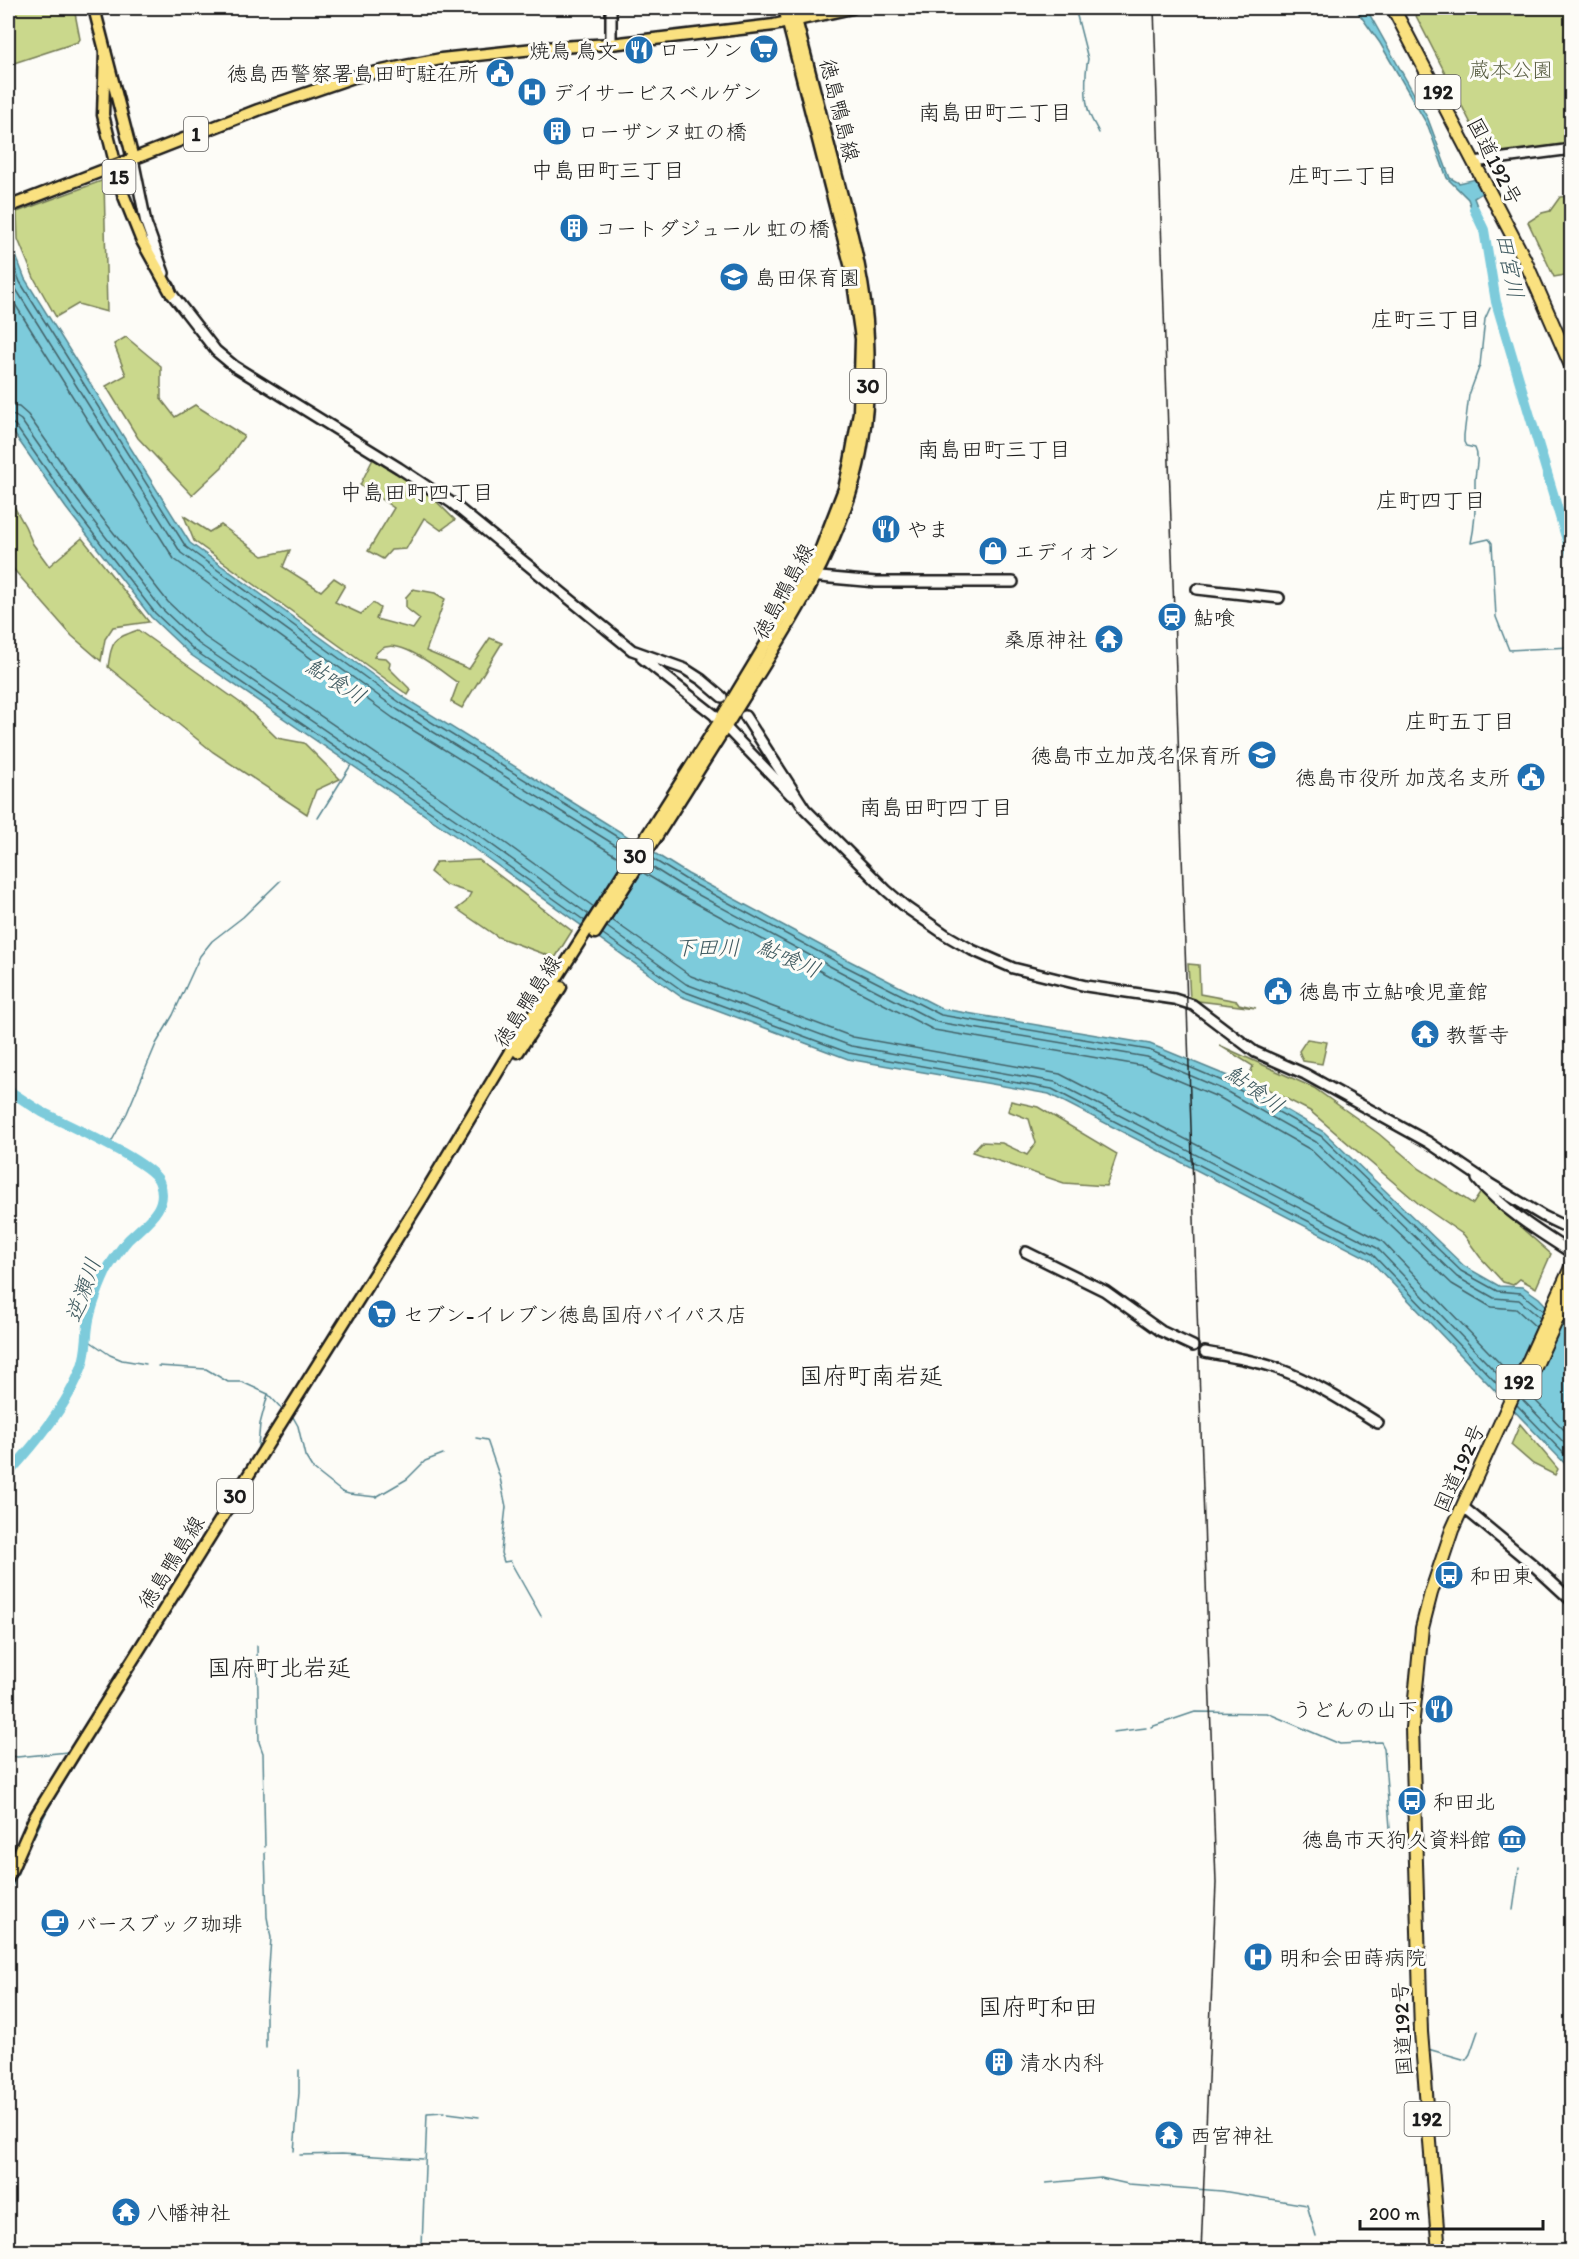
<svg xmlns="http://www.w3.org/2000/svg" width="1579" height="2259" font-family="Itim,'Klee One',sans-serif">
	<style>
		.green { fill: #cad88c; stroke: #737a54; stroke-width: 1.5 }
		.water { fill: #7dcbdb; stroke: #56858f; stroke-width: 1.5 }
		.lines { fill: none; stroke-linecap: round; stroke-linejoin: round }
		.shore { stroke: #436268; stroke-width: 1.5 }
		.stream { stroke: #56858f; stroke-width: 1.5 }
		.river { stroke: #7dcbdb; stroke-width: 10 }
		.secondary-casing { stroke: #1c1c1c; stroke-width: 14 }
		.primary-casing { stroke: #1c1c1c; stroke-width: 15 }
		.highway-casing { stroke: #1c1c1c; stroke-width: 16 }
		.secondary { stroke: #fdfcf7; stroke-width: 9 }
		.primary { stroke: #fae180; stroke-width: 10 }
		.highway { stroke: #fae180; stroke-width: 12 }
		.rail { stroke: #1c1c1c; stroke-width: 1.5 }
		.primary-bridge-casing { stroke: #1c1c1c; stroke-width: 15; stroke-linecap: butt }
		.primary-bridge { stroke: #fae180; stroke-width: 10 }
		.labels { text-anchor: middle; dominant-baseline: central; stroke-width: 6; stroke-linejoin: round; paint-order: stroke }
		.shield { fill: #fdfcf7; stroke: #605f5e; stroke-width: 1.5 }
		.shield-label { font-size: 20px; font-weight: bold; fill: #1c1c1c }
		.poi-label { font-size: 21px; fill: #1c1c1c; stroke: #fdfcf7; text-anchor: start }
		.park-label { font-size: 21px; fill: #595e43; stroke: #fdfcf7 }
		.street-label { font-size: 21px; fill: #1c1c1c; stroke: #fdfcf7 }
		.neighbourhood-label { font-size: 22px; fill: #1c1c1c; stroke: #fdfcf7 }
		.water-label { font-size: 22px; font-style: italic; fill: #3e595f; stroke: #fdfcf7 }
		.quarter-label { font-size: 24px; fill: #1c1c1c; stroke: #fdfcf7 }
	</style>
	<rect width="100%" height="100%" fill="#fdfcf7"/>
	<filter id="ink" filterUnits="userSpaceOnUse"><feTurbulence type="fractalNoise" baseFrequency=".0167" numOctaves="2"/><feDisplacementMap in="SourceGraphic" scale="12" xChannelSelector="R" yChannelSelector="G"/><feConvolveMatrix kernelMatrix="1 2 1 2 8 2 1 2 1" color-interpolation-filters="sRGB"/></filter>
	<g filter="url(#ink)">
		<g class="green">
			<path d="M8,8H74L80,39L78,42L8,65Z"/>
			<path d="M1412,8H1571V145L1491,156L1487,155Z"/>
			<path d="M104,180L107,312L78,304L56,317L34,278L18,239L17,212Z"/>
			<path d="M1571,196V274L1554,277L1528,222L1542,213L1550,211L1560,197Z"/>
			<path d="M126,337L161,366V399L175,417L195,405L244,436L222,467L192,495L138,438L106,386L126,375L114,344Z"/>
			<path d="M373,459L428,493L455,520L441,530L424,518L406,549L391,550L383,559L368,551L394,508L360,485Z"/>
			<path d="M8,496L25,526L33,544L49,566L82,538L149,622L113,627L105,639L101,661L72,636L8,563Z"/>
			<path d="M184,516L209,532L221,525L263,556L290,550L283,567L321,591L334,578L345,585L335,602L361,614L373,603L380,608L376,619L413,629L420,619L406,608V597L413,589L435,593L445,599L426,651L469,669L490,638L502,643L462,708L451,702L458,683C440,671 389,626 374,657L386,658L390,662L389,668L411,690L408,695L194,541Z"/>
			<path d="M138,630L242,704L277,738L304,743L340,779L316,790L307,814L213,752L108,667C112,640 113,639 138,630Z"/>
			<path d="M479,860L572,931L555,958L498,937L457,909L466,902L471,893L446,885L430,872L436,862Z"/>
			<path d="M1188,964L1199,965L1200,994L1237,1001L1239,1004L1256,1008L1190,1000Z"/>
			<path d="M1307,1039L1327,1042L1322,1064L1303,1061L1299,1051Z"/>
			<path d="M1219,1045L1314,1088L1379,1134L1420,1169L1473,1204L1481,1192L1551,1254L1536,1288L1520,1279L1513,1285L1503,1282L1480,1257L1464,1235L1419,1204L1310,1111L1248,1079L1253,1066Z"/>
			<path d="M1011,1101L1038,1107L1117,1154L1106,1186L1064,1183L972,1152L981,1142L1002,1143L1027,1155L1036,1143L1029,1119L1008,1111Z"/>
			<path d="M1520,1424L1558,1469L1555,1475L1533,1464L1511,1445Z"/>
		</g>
		<g class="water">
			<path d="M1355,8H1366L1428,119L1450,178L1459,183L1476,179L1482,193L1474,198L1482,219L1476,221L1468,199L1447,178L1428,126L1380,43Z"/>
			<path d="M8,235L25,279L190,543L406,699L688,874L844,958L943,1009L1150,1044L1230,1077L1324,1132L1464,1266L1499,1286L1523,1287L1539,1298L1571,1332V1470L1369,1259L1049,1094L848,1059L680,996L473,848L191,655L151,617L66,508L8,425Z"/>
		</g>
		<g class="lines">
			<g class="shore">
				<path d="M8,251L20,282L186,547L402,704L632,846"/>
				<path d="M8,271L14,286L181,553L398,710L628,853"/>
				<path d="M8,293L174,559L393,718L623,860"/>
				<path d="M8,405L19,407L28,415L84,495L168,602L205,637L486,829L594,907"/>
				<path d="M8,414L15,416L21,420L77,500L161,608L199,644L481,837L589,915"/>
				<path d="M8,422L15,425L71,505L155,613L194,650L476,843L585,921"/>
				<path d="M651,858L685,879L841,964L941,1015L1149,1050L1227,1083L1321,1136L1461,1271L1497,1291L1521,1293L1543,1311"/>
				<path d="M647,864L682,886L837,970L937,1022L1147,1057L1224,1090L1316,1142L1457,1277L1494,1298L1519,1300L1540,1318"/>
				<path d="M642,872L677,893L833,978L934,1030L1144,1066L1220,1098L1311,1150L1452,1284L1491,1307L1516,1309L1536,1327"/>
				<path d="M612,920L691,976L853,1037L1060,1074L1382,1241L1513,1377"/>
				<path d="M607,927L686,984L851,1046L1055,1082L1377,1248L1509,1386"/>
				<path d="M603,934L683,991L849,1053L1052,1089L1372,1254L1506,1393"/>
				<path d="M1529,1394L1572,1438"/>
				<path d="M1520,1397L1572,1451"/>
				<path d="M1517,1405L1572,1462"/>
			</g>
			<g class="stream">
				<path d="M1075,8L1088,59C1085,73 1084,102 1090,115C1092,121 1096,126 1099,133"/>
				<path d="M1494,304L1496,302"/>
				<path d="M1490,308L1485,319L1480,365L1469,395L1464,435V442L1466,446L1475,448C1480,458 1475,470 1475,481C1475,503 1476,521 1471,543L1489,539L1492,543L1496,617L1509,650L1572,647"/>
				<path d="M318,818L351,765"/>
				<path d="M109,1146L127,1113L156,1044L173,1015L200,956L212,941L243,917L280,881"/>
				<path d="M88,1340L110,1355L122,1360L146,1364"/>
				<path d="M158,1366L206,1369L228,1382H242L268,1394L282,1409"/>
				<path d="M293,1417L298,1426L305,1456L313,1469L342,1492L349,1494L376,1497L407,1479L425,1461L443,1454"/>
				<path d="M476,1438L487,1440L500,1478L506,1507L502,1542L501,1553L504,1562L510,1561L541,1616"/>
				<path d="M258,1446L260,1424L268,1394"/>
				<path d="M257,1646L259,1742L263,1753L265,1847"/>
				<path d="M1151,1727L1195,1712L1267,1713L1340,1744L1381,1742L1384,1748L1390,1828"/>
				<path d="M1113,1732L1146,1728"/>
				<path d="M8,1755L17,1757L68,1752"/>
				<path d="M28,1848L49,1807L79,1758"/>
				<path d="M265,1853L267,1917L271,1938L266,2009V2048"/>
				<path d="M8,1897L23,1860"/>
				<path d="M1513,1910L1519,1868"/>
				<path d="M1428,2049L1466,2060L1470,2054L1478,2031"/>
				<path d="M448,2113L479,2117"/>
				<path d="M294,2151L299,2093V2070"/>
				<path d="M300,2155L342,2154L423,2159"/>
				<path d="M1046,2183L1101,2178L1128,2184L1222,2191L1307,2205L1316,2236"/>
				<path d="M422,2247L427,2113L444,2112"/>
				<path d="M623,2252L624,2248"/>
			</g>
			<g class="river">
				<path d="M1474,209L1484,230L1496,302L1572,557"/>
				<path d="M8,1090C19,1097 30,1105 42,1112C65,1124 150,1161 159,1181C171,1208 144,1224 128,1240C121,1248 115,1257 109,1266C101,1281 90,1309 88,1326C86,1340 87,1352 82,1366C68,1405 35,1444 8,1474"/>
			</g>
			<g class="secondary-casing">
				<g id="secondary">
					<path d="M611,39V8"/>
					<path d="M133,159L146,223L164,273"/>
					<path d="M1474,162L1572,149"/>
					<path d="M169,286L171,293L216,351L234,366L399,468L452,503L632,650L685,669L702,680L722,697"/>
					<path d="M809,576L876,582H1013"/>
					<path d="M1197,589L1279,598"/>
					<path d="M642,658L713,714L791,795"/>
					<path d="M745,716L805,809L886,890L907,908L946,935L972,950L1013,968L1086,986L1174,999L1193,1005L1255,1052L1305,1074L1428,1142L1490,1184L1543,1216L1572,1230"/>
					<path d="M1477,1179C1502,1209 1539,1232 1572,1253"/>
					<path d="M1026,1252L1105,1291L1161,1331L1193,1346"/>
					<path d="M1205,1352C1230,1357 1255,1360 1279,1369C1314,1382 1346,1403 1378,1423"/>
					<path d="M1463,1507L1532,1564L1572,1601"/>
				</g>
			</g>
			<g class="primary-casing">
				<g id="primary">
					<path d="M94,8L133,159"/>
					<path d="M105,51L103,115L123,194L141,239L171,293"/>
					<path d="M130,160L258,110L354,77L405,66L441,59L543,48L611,44L774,25L852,8"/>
					<path d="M595,933C643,858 691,783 738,707C783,635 832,561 855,478C867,433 870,384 868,338C866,280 849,224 835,169C821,115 807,61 793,8"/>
					<path d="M518,1052L561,987"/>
					<path d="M8,1878L35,1817L75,1752L422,1198L509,1053L717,725L816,561L844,489L850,462L859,412L861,339L851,268L784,8"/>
				</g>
			</g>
			<g class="highway-casing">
				<g id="highway">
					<path d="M1393,8L1524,258L1572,368"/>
					<path d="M1526,1387L1572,1286"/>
					<path d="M1439,2252L1421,2032L1412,1728L1422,1628L1431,1593L1452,1530L1572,1265"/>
				</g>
			</g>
			<use href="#secondary" class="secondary"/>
			<use href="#primary" class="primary"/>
			<use href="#highway" class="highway"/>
			<path class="rail" d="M1154,8L1216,1883L1201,2252"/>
			<g class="primary-bridge-casing">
				<path id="primary-bridge" d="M8,207L130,160"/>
			</g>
			<use href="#primary-bridge" class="primary-bridge"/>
		</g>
	</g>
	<defs>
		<g id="supermarket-disc" transform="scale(1.5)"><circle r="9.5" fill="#1f6fb2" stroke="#fdfcf7"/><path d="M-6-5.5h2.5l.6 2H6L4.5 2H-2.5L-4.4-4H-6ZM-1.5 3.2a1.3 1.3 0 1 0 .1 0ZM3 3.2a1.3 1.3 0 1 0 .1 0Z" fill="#fff"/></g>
		<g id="restaurant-disc" transform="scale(1.5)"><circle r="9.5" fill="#1f6fb2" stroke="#fdfcf7"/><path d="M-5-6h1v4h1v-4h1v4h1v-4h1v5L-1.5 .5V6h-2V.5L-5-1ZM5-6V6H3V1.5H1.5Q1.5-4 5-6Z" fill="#fff"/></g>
		<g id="civic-disc" transform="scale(1.5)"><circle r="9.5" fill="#1f6fb2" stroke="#fdfcf7"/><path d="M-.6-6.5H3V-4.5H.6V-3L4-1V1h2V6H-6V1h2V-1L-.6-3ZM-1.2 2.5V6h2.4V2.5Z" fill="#fff"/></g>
		<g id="hospital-disc" transform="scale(1.5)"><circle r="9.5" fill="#1f6fb2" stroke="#fdfcf7"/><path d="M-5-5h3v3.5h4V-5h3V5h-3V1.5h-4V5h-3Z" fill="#fff"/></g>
		<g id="building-disc" transform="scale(1.5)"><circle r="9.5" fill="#1f6fb2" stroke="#fdfcf7"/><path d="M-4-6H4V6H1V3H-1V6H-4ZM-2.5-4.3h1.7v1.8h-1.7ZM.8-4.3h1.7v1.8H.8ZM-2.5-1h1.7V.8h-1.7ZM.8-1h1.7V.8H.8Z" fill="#fff"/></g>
		<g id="school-disc" transform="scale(1.5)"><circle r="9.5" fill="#1f6fb2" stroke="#fdfcf7"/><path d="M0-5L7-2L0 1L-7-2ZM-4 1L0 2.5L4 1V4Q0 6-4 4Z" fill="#fff"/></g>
		<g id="shop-disc" transform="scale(1.5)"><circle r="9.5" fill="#1f6fb2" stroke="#fdfcf7"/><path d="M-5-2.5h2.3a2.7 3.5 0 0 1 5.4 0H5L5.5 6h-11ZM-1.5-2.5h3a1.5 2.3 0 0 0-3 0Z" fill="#fff"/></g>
		<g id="station-disc" transform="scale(1.5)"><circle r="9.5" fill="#1f6fb2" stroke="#fdfcf7"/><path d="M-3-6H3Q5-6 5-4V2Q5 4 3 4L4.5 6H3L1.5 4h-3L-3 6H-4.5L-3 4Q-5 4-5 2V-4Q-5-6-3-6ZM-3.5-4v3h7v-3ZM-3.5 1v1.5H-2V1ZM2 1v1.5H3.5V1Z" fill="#fff"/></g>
		<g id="temple-disc" transform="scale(1.5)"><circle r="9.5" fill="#1f6fb2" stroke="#fdfcf7"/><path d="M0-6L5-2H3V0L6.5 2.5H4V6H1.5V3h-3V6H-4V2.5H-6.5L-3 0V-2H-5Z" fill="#fff"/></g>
		<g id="bus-disc" transform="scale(1.5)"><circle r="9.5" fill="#1f6fb2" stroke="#fdfcf7"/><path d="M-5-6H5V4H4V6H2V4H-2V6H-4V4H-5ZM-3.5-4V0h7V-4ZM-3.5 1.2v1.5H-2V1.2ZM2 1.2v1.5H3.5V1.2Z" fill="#fff"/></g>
		<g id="museum-disc" transform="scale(1.5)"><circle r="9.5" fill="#1f6fb2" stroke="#fdfcf7"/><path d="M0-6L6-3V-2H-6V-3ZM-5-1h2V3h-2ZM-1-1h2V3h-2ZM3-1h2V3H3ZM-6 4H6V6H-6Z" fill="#fff"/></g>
		<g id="cafe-disc" transform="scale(1.5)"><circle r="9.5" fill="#1f6fb2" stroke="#fdfcf7"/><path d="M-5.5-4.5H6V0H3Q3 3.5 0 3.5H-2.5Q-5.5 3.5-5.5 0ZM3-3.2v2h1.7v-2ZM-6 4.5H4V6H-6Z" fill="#fff"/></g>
	</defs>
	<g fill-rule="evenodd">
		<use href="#supermarket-disc" x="764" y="49"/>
		<use href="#restaurant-disc" x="639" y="50"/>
		<use href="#civic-disc" x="500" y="73"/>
		<use href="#hospital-disc" x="532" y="92"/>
		<use href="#building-disc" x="557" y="131"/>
		<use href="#building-disc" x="574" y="228"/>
		<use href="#school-disc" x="734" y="277"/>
		<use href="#restaurant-disc" x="886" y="529"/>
		<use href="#shop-disc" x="993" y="551"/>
		<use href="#station-disc" x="1172" y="617"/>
		<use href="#temple-disc" x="1109" y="639"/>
		<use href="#school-disc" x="1262" y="755"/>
		<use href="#civic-disc" x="1531" y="777"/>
		<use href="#civic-disc" x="1278" y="991"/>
		<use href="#temple-disc" x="1425" y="1034"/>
		<use href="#supermarket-disc" x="382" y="1314"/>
		<use href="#bus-disc" x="1449" y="1575"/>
		<use href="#restaurant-disc" x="1439" y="1709"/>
		<use href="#bus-disc" x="1412" y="1801"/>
		<use href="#museum-disc" x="1512" y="1839"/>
		<use href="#cafe-disc" x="55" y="1923"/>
		<use href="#hospital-disc" x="1258" y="1957"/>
		<use href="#building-disc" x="999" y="2062"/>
		<use href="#temple-disc" x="1169" y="2135"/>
		<use href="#temple-disc" x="126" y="2212"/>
	</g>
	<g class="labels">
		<g class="shield">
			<rect x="1415.5" y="75" width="45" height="34" rx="4.5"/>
			<rect x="184" y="117" width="24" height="34" rx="4.5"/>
			<rect x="102.5" y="160" width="33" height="34" rx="4.5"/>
			<rect x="850" y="369" width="36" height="34" rx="4.5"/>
			<rect x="617" y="839" width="36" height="34" rx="4.5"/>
			<rect x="1496.5" y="1365" width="45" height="34" rx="4.5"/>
			<rect x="217" y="1479" width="36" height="34" rx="4.5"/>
			<rect x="1404.5" y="2102" width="45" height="34" rx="4.5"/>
		</g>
		<g class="shield-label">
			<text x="1438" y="92">192</text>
			<text x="196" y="134">1</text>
			<text x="119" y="177">15</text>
			<text x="868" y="386">30</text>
			<text x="635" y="856">30</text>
			<text x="1519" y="1382">192</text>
			<text x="235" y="1496">30</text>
			<text x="1427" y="2119">192</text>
		</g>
		<g class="poi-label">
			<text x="743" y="49" text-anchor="end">ローソン</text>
			<text x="618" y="50" text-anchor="end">焼鳥 鳥文</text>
			<text x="479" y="73" text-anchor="end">徳島西警察署島田町駐在所</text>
			<text x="553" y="92">デイサービスベルゲン</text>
			<text x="578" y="131">ローザンヌ虹の橋</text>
			<text x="595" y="228">コートダジュール 虹の橋</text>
			<text x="755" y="277">島田保育園</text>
			<text x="907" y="529">やま</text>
			<text x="1014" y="551">エディオン</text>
			<text x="1193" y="617">鮎喰</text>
			<text x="1088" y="639" text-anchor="end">桑原神社</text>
			<text x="1241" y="755" text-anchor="end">徳島市立加茂名保育所</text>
			<text x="1510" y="777" text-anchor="end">徳島市役所 加茂名支所</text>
			<text x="1299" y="991">徳島市立鮎喰児童館</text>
			<text x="1446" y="1034">教誓寺</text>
			<text x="403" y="1314">セブン-イレブン徳島国府バイパス店</text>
			<text x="1470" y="1575">和田東</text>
			<text x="1418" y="1709" text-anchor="end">うどんの山下</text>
			<text x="1433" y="1801">和田北</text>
			<text x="1491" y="1839" text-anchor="end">徳島市天狗久資料館</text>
			<text x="76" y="1923">バースブック珈琲</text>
			<text x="1279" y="1957">明和会田蒔病院</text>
			<text x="1020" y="2062">清水内科</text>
			<text x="1190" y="2135">西宮神社</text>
			<text x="147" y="2212">八幡神社</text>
		</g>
		<g class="park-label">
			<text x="1511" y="69">蔵本公園</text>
		</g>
		<g class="street-label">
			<text transform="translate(840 110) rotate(76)">徳島鴨島線</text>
			<text transform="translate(1495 161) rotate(63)">国道192号</text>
			<text transform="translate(783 591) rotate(-62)">徳島鴨島線</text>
			<text transform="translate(527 1001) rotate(-57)">徳島鴨島線</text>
			<text transform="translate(1459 1468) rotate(-66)">国道192号</text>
			<text transform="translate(171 1562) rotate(-58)">徳島鴨島線</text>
			<text transform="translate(1402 2029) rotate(-93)">国道192号</text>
		</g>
		<g class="neighbourhood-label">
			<text x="995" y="112">南島田町二丁目</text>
			<text x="608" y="170">中島田町三丁目</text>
			<text x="1343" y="175">庄町二丁目</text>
			<text x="1426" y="319">庄町三丁目</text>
			<text x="994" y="449">南島田町三丁目</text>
			<text x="417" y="492">中島田町四丁目</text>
			<text x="1431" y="500">庄町四丁目</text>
			<text x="1460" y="721">庄町五丁目</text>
			<text x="936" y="807">南島田町四丁目</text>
		</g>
		<g class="water-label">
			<text transform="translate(1510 266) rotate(79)">田宮川</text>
			<text transform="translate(336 681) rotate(32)">鮎喰川</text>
			<text x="707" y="947">下田川</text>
			<text transform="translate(789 958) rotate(24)">鮎喰川</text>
			<text transform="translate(1255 1089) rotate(36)">鮎喰川</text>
			<text transform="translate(83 1290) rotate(-71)">逆瀬川</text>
		</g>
		<g class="quarter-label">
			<text x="871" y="1375">国府町南岩延</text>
			<text x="279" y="1667">国府町北岩延</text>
			<text x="1038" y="2006">国府町和田</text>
		</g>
	</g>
	<rect width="1579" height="2259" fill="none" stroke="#fdfcf7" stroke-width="30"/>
	<rect x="15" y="15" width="1549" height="2229" fill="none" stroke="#1c1c1c" stroke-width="2" filter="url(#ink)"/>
	<path d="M1360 2220v9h183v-9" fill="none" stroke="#1c1c1c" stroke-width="3"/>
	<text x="1369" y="2220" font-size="18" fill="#1c1c1c" stroke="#fdfcf7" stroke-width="4.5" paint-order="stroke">200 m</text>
</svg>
